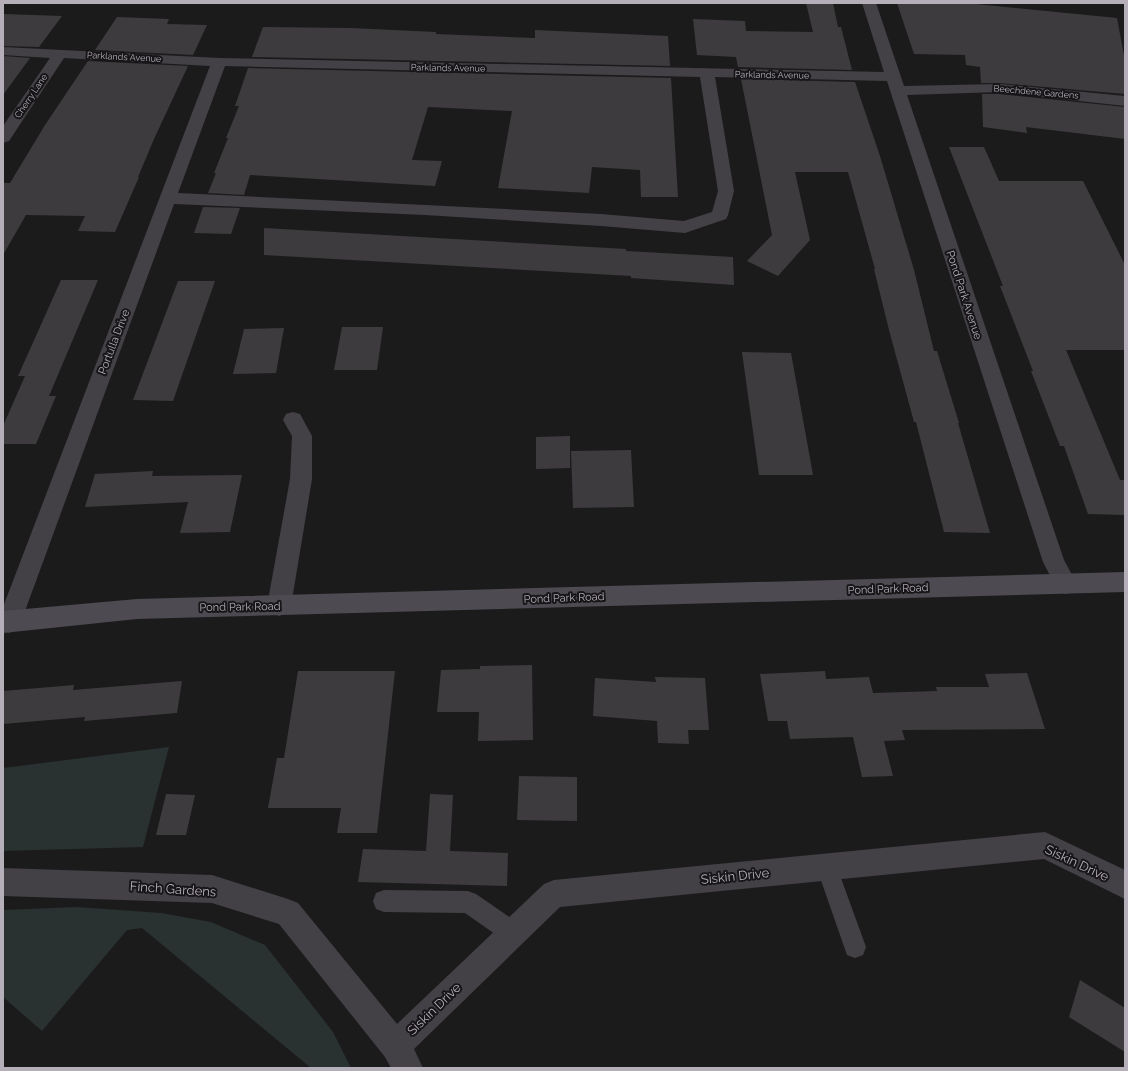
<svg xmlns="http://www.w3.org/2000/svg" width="1128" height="1071" font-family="Raleway,sans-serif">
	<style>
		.green { fill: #293131 }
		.building { fill: #3d3b3e }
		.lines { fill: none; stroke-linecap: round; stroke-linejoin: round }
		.lane { fill: #444146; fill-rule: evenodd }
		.street { fill: #444146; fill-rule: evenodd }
		.secondary { fill: #4e4a51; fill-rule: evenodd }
		.labels { text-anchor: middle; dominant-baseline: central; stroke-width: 4; stroke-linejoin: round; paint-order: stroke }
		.far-street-label { font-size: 9px; fill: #b5afba; stroke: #171517 }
		.street-label { font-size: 11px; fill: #b5afba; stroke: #171517 }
		.near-street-label { font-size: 13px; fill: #b5afba; stroke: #171517 }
	</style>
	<rect width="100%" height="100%" fill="#1c1b1c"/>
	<g class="green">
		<path d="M169,747L143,847L3,851V768Z"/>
		<path d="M77,907L161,913L211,922L265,945L333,1032L351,1068H311L142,928L127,930L42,1031L3,997V910Z"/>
	</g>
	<g class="building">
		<path d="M806,3H833L838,27H841L852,70L738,67L736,57L697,55L693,19L745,21L746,31L813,32Z"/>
		<path d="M897,3H966L1117,18L1125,61V94L999,83H981L980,67L966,65L965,55L914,54Z"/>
		<path d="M3,14L62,16L39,47L3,46Z"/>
		<path d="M117,17L169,19L167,24L207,25L193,55L95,50Z"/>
		<path d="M263,27L350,28L436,32V34L535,38V30L668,36L670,66L252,57Z"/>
		<path d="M3,56L30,58L3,95Z"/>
		<path d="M88,61L188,66L154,139L138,177H139L115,232L78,231L85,216L26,215L3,255V183H10L45,125Z"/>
		<path d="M248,68L671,78L678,197H641L640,170L592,167L589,193L498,188L512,111L428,107L412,160L442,161L435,186L250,175L244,195L208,193L216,173H214L228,138H226L239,106H235Z"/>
		<path d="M741,79L855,82L880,156L914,270L934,351H937L959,423H958L990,533L944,532L916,422H914L889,330L874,269H875L848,172H795L810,240L778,276L747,261L772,235Z"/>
		<path d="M982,94H999L1125,107V139L1026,127L1027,133L983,127Z"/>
		<path d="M949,147H984L999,181H1083L1125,265V350H1066L1120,480H1125V515L1088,514L1064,446H1060L1031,371H1033L1000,286H1003Z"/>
		<path d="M203,207L240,208L231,234L194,233Z"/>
		<path d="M264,228L626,249V251L733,257L734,285L631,278V276L264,255Z"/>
		<path d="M61,280H98L49,396H56L36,444H3V426L25,376H18Z"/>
		<path d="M178,281H215L173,401L133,400Z"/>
		<path d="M342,327H383L377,370H334Z"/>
		<path d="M284,328L276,373L233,374L244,329Z"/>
		<path d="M742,352L791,353L813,475H759Z"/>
		<path d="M570,436V468L536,469V437Z"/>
		<path d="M631,450L634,507L573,508L571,451Z"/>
		<path d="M153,471L152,476L242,475L230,532L180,533L188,502L85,507L95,474Z"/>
		<path d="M532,665L533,740L478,741L479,712H437L441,670L480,669V666Z"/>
		<path d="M298,671H395L377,833H337L341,808H268L277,758H284Z"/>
		<path d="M825,671L826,679L869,677L873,693L937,691L936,687H989L985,674L1027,673L1045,729L902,730L905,740L884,741L893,776L862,777L853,737L790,739L787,721H768L760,674Z"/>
		<path d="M655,677L705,678L709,730H688L689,744L658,743L657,721L593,716L595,678L656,682Z"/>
		<path d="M182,681L177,713L84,721L85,717L3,724V691L74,685L73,690Z"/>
		<path d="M519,776L577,777V821L517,820Z"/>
		<path d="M166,794L195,795L186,835H156Z"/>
		<path d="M430,794L453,795L450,851L508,853L507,886L358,882L363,849L426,851Z"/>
		<path d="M1080,980L1125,1008V1052L1069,1017Z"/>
	</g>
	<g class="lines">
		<g class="lane">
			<path d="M827,855L834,859L866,947L863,955L855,958L847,955L816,866L820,859Z"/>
			<path d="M384,890L468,891L476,894L521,925L524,933L521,941L513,944L505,941L465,913L384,912L376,909L373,901L376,893Z"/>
		</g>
		<g class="street">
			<path d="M862,3H876L904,86L999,84L1125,96V106L999,92L907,95L1064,560L1077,584L1074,591L1066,594L1058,591L1043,562L887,81L715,77L734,191L728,215L726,219L685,233L601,226L425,215L174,204L21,622L17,629L9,633L3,630V607L210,66L64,58L9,141L3,143V126L50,58L3,55V47L219,58L884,72ZM225,66L700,77L718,191L712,212L684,221L601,214L425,205L178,193Z"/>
			<path d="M293,412L300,414L312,436V479L291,606L287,613L279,616L271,613L267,606L290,479L292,436L283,420L286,414Z"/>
			<path d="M1045,832L1125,870V899L1044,859L560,907L414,1049L423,1068H391L385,1057L279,924L212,903L3,896V868L212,875L288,899L298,903L397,1024L544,884L554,880Z"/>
		</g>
		<path class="secondary" d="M1125,572V592L137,619L3,633V611L137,599Z"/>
	</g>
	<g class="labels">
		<g class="far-street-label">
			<text transform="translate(124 57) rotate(3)">Parklands Avenue</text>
			<text transform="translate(448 68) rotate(1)">Parklands Avenue</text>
			<text transform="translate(772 75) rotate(1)">Parklands Avenue</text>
			<text transform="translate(1036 92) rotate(5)">Beechdene Gardens</text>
			<text transform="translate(31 96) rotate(-56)">Cherry Lane</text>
		</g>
		<g class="street-label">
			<text transform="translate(964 295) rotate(72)">Pond Park Avenue</text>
			<text transform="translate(114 342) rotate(-69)">Portulla Drive</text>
			<text transform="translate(888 589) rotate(-2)">Pond Park Road</text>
			<text transform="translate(564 598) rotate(-2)">Pond Park Road</text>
			<text transform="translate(240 607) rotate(-1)">Pond Park Road</text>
		</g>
		<g class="near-street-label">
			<text transform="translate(1077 863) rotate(25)">Siskin Drive</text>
			<text transform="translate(735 876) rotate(-6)">Siskin Drive</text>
			<text transform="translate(173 889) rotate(4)">Finch Gardens</text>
			<text transform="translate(434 1009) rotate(-44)">Siskin Drive</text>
		</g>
	</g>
	<rect width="1128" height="1071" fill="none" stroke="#b5afba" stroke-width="8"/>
</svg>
